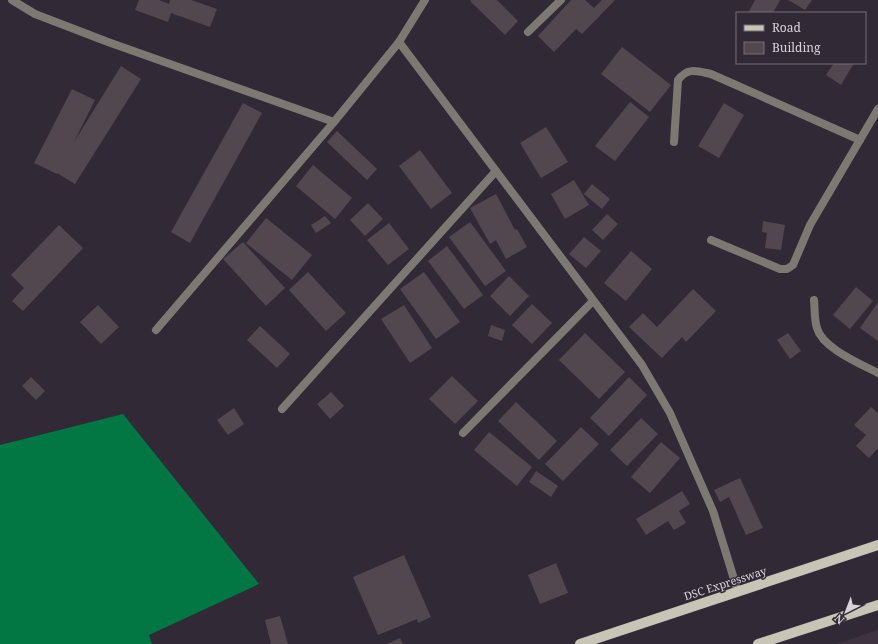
<svg xmlns="http://www.w3.org/2000/svg" width="878" height="644" font-family="'Noto Serif',serif">
	<style>
		.industrial { fill: #3f3342 }
		.forest { fill: #037743 }
		.building { fill: #52464f }
		.lines { fill: none; stroke-linecap: round; stroke-linejoin: round }
		.service { stroke: #7b7972; stroke-width: 8 }
		.minor { stroke: #7b7972; stroke-width: 8 }
		.primary { stroke: #c8c4b6; stroke-width: 10 }
		.labels { text-anchor: middle; dominant-baseline: central; stroke-width: 3; stroke-linejoin: round; paint-order: stroke }
		.street-label { font-size: 11px; fill: #d8d3db; stroke: #312a36 }
	</style>
	<rect width="100%" height="100%" fill="#312a36"/>
	<path class="industrial" d="M878,630V644H836Z"/>
	<path class="forest" d="M123,414L259,584L149,635L152,644H0V445Z"/>
	<g class="building">
		<path d="M139,0H159L169,4L170,0H191L217,9L210,27L171,13L168,22L135,10Z"/>
		<path d="M471,0H497L518,21L505,35L470,1Z"/>
		<path d="M571,0H585L594,8L602,0H615L582,34L576,29L554,52L538,36Z"/>
		<path d="M755,0H780L773,13H748Z"/>
		<path d="M788,0H812L805,10Z"/>
		<path d="M622,47L671,85L650,112L601,74Z"/>
		<path d="M834,63H854L841,85L826,75Z"/>
		<path d="M121,66L141,79L75,184L57,173V174L34,163L72,89L95,100L74,142Z"/>
		<path d="M630,102L649,117L615,161L595,146Z"/>
		<path d="M243,103L262,113L190,243L171,232Z"/>
		<path d="M724,103L744,115L719,158L698,146Z"/>
		<path d="M546,127L568,162L541,178L520,143Z"/>
		<path d="M337,131L377,169L367,180L327,142Z"/>
		<path d="M420,150L452,193L431,209L399,166Z"/>
		<path d="M313,165L352,198L335,219L296,186Z"/>
		<path d="M574,180L589,205L565,219L551,194Z"/>
		<path d="M592,184L610,199L602,209L584,194Z"/>
		<path d="M496,194L515,230L517,229L527,247L506,259L496,240L490,244L470,208Z"/>
		<path d="M368,203L383,219L365,236L350,220Z"/>
		<path d="M607,214L618,224L603,240L592,230Z"/>
		<path d="M325,216L331,223L316,233L311,225Z"/>
		<path d="M266,218L312,255L292,280L246,243Z"/>
		<path d="M763,221L785,225L781,250L765,248L767,233L762,232Z"/>
		<path d="M470,222L506,271L485,286L449,237Z"/>
		<path d="M389,223L409,249L388,265L367,240Z"/>
		<path d="M59,225L83,248L23,311L12,301L24,288L11,275Z"/>
		<path d="M584,237L601,251L586,268L569,254Z"/>
		<path d="M243,242L285,288L266,306L223,259Z"/>
		<path d="M447,246L483,295L464,309L428,261Z"/>
		<path d="M631,251L652,269L626,301L604,283Z"/>
		<path d="M308,272L346,313L326,331L289,290Z"/>
		<path d="M424,272L460,322L436,339L400,289Z"/>
		<path d="M509,276L529,296L510,316L490,296Z"/>
		<path d="M856,287L873,301L850,329L833,315Z"/>
		<path d="M693,289L716,311L686,342L682,337L662,358L629,327L643,313L657,327Z"/>
		<path d="M878,302V341L860,328Z"/>
		<path d="M532,304L552,323L532,344L512,325Z"/>
		<path d="M98,305L119,327L101,344L80,322Z"/>
		<path d="M404,305L432,348L410,363L381,319Z"/>
		<path d="M491,325L505,330L502,341L488,336Z"/>
		<path d="M260,326L290,354L277,368L247,340Z"/>
		<path d="M585,333L625,372L599,399L559,360Z"/>
		<path d="M788,333L801,351L790,359L777,340Z"/>
		<path d="M452,376L478,401L455,424L429,399Z"/>
		<path d="M31,377L45,391L36,400L22,386Z"/>
		<path d="M629,377L647,395L609,436L590,418Z"/>
		<path d="M331,392L344,406L330,419L317,404Z"/>
		<path d="M516,402L557,441L539,460L498,421Z"/>
		<path d="M871,407L878,413V448L869,458L856,446L866,435L854,425Z"/>
		<path d="M234,408L244,424L228,435L217,420Z"/>
		<path d="M641,418L658,434L627,466L610,450Z"/>
		<path d="M581,427L599,444L563,481L545,464Z"/>
		<path d="M489,432L532,467L517,486L474,450Z"/>
		<path d="M661,442L680,458L650,493L631,477Z"/>
		<path d="M536,471L558,486L551,497L529,482Z"/>
		<path d="M740,478L763,528L746,535L729,497L720,502L714,490Z"/>
		<path d="M682,491L690,504L679,511L686,523L674,530L668,521L646,535L636,519Z"/>
		<path d="M404,555L431,617L418,623L417,619L378,635L353,577Z"/>
		<path d="M556,563L568,593L540,604L528,575Z"/>
		<path d="M280,616L288,644H271L265,620Z"/>
		<path d="M400,638L403,644H387Z"/>
	</g>
	<g class="lines">
		<path class="service" d="M814,300C815,309 814,319 817,328C822,348 861,364 878,373"/>
		<g class="minor">
			<path d="M12,0L35,14L108,42L334,122"/>
			<path d="M528,32L561,0"/>
			<path d="M399,42L642,365L670,413L713,511L738,592"/>
			<path d="M674,142L678,80C688,67 697,71 711,74L860,140"/>
			<path d="M711,240L780,269H787L793,265L810,225L878,109"/>
			<path d="M156,330L334,122L399,42L425,0"/>
			<path d="M282,409L496,171"/>
			<path d="M463,433L593,301"/>
		</g>
		<g class="primary">
			<path d="M580,644L878,545"/>
			<path d="M758,644L878,605"/>
		</g>
	</g>
	<g class="labels">
		<g class="street-label">
			<text transform="translate(725 583) rotate(-18)">DSC Expressway</text>
		</g>
	</g>
	<rect x="736" y="12" width="130" height="52" fill="#312a36" stroke="#746e78"/>
	<rect x="744" y="25" width="20" height="6" fill="#c8c4b6" stroke="#746e78"/>
	<text x="772" y="32" font-size="12" fill="#d8d3db">Road</text>
	<rect x="744" y="42" width="20" height="12" fill="#52464f" stroke="#746e78"/>
	<text x="772" y="52" font-size="12" fill="#d8d3db">Building</text>
	<g transform="translate(846 612) rotate(222)" stroke="#312a36" stroke-width="3" paint-order="stroke">
	<path d="M0-3L7 15L0 10L-7 15Z" fill="#d8d3db"/>
	<text y="-6" font-size="11" font-weight="bold" text-anchor="middle" fill="#d8d3db">N</text>
	</g>
</svg>
